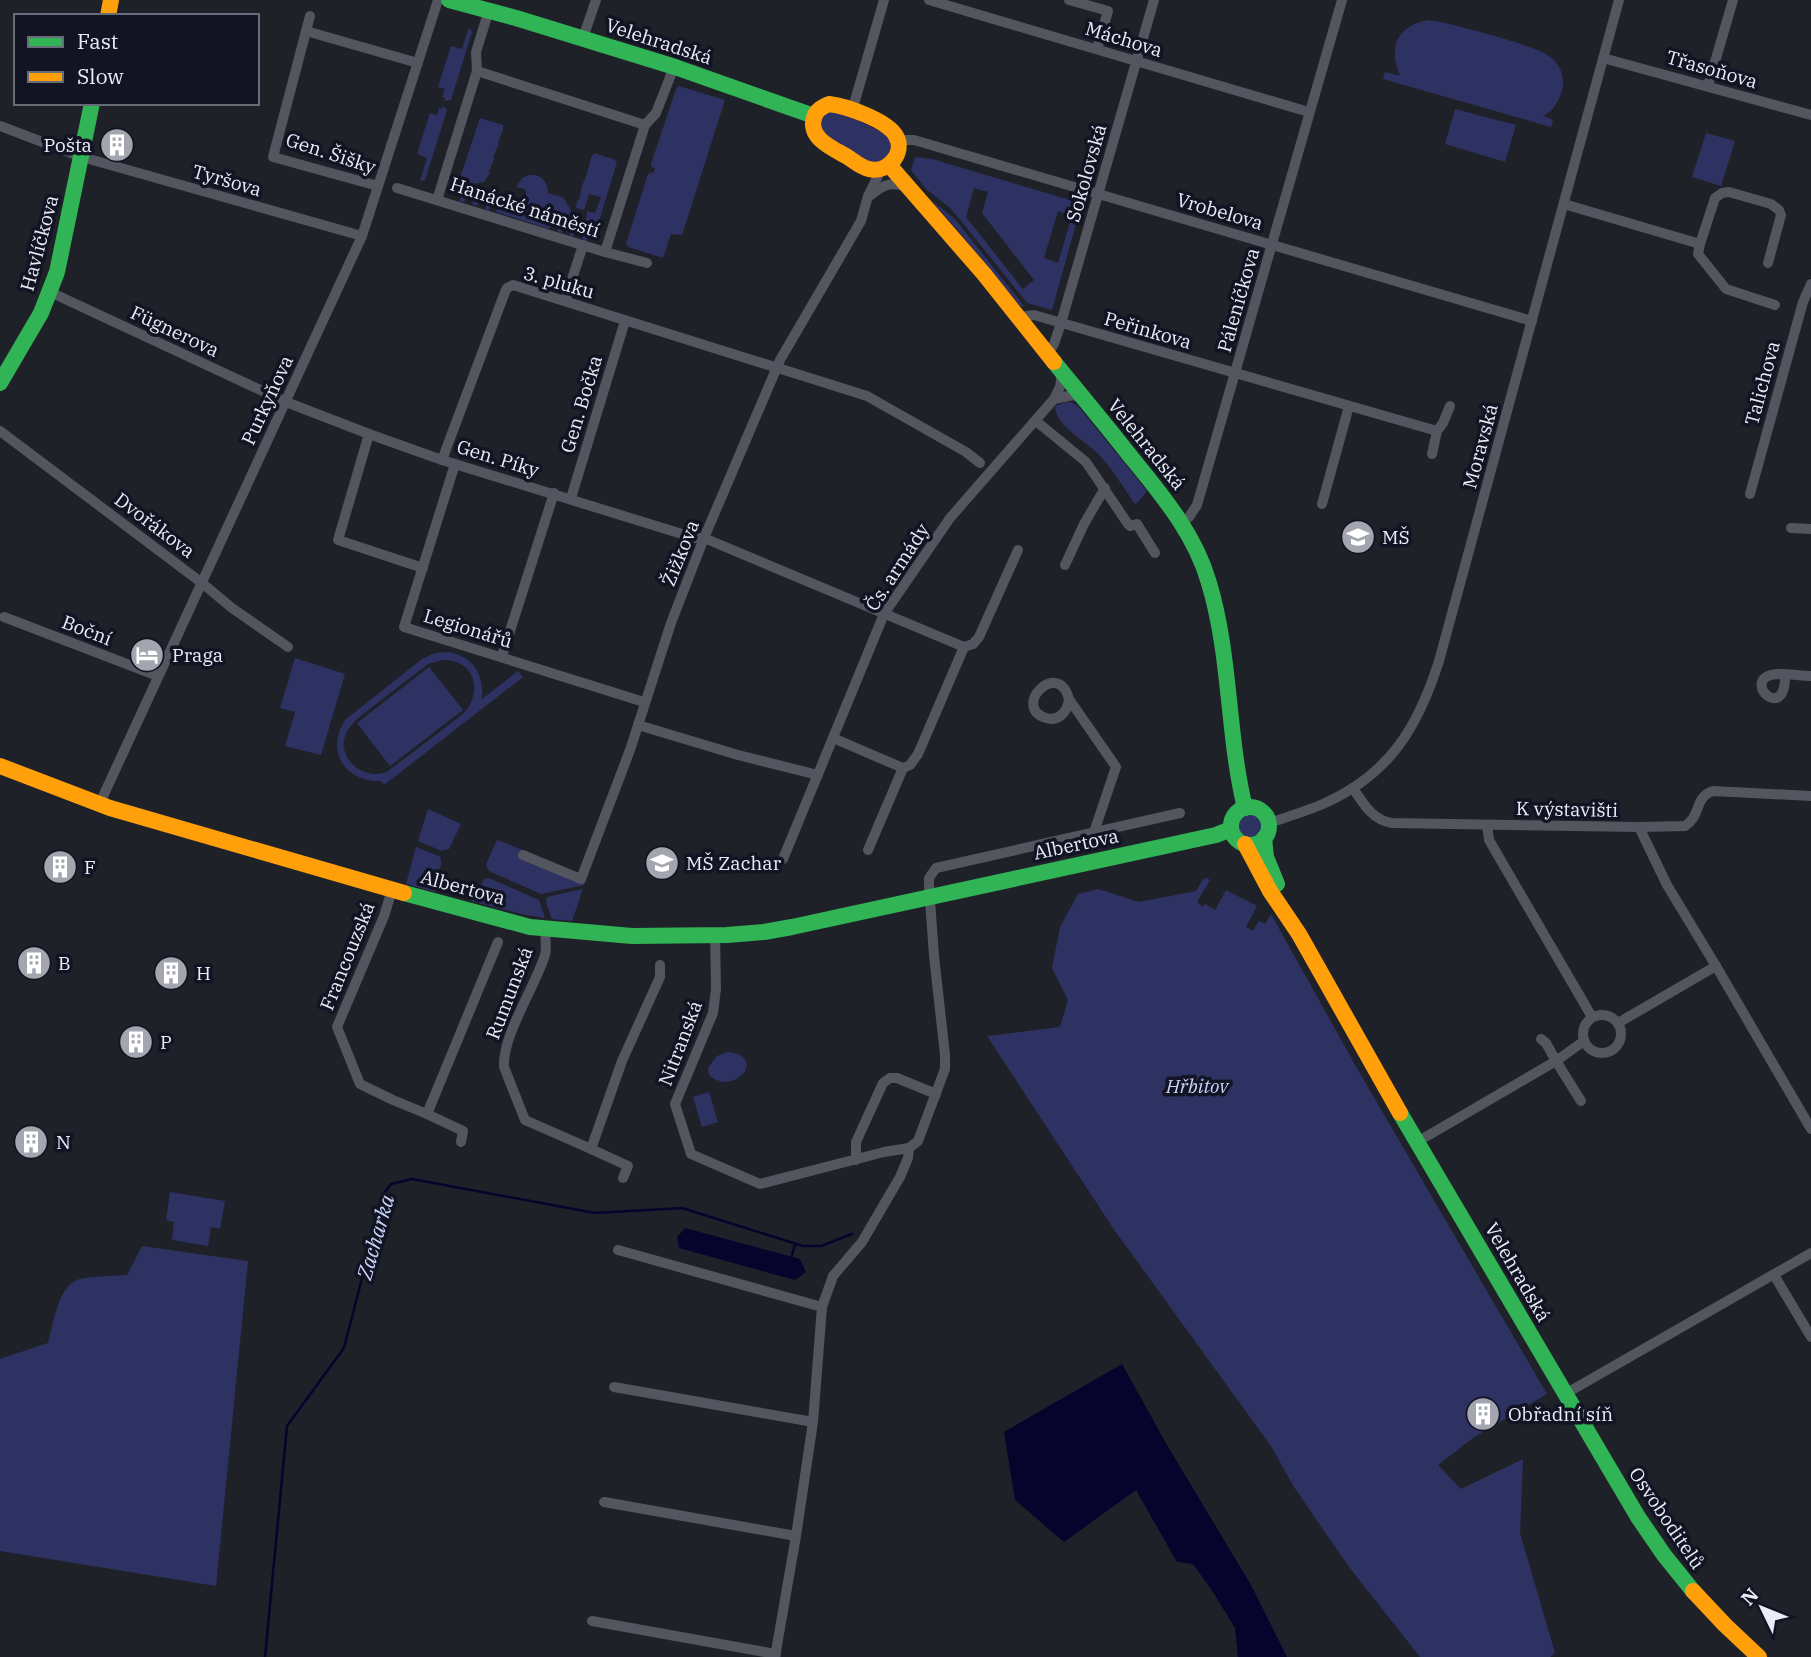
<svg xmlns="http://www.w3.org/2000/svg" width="1811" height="1657" font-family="'IBM Plex Serif',serif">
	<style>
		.green { fill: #2d3263; fill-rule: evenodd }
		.water { fill: #07032c }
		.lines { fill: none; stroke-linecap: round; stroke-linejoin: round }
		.stream { stroke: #07032c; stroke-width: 2.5 }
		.street { stroke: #53555f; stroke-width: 10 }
		.fast { stroke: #30b455; stroke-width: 16 }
		.slow { stroke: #ff9f0a; stroke-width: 16 }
		.labels { text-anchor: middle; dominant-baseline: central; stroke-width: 7; stroke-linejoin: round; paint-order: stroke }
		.street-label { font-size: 19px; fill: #eaedf7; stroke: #121423 }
		.poi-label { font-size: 19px; fill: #eaedf7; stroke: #121423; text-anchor: start }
		.park-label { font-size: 19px; font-style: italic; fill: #cbd4fc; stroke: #121423 }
		.water-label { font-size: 21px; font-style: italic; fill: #ccd5fd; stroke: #121423 }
	</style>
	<rect width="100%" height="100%" fill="#1f2129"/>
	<g class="green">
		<path d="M1428,20L1442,22C1466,29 1541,45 1555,61C1562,69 1565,81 1562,91C1558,103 1553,111 1543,116L1553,120L1551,127L1383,79L1385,72L1400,76C1388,47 1397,26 1428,20Z"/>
		<path d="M469,27L472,32L451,100L445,101V98L442,97L445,89L438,87L451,46L462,49Z"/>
		<path d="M679,86L725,100L682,235L671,234L663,258L629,247L626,244L648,174L654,172L655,168L651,167V164L676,89Z"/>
		<path d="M443,106L447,110L426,177L425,180L420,181L427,158L417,154L430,113L437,115L439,108L442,109Z"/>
		<path d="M1455,109L1516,125L1505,162L1445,144Z"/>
		<path d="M838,111L882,132L892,142V153L882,163L869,162L821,132L820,119L826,112Z"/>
		<path d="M480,118L503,125V130L498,142L499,144L493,157L494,159L489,171L490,173L484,182L457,187Z"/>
		<path d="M1706,133L1735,141L1721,186L1692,177Z"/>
		<path d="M594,153L615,160L617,162L596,231L586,220L587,211L595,213L601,197L589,194L584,210L576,208L577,201L579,200L582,186L587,174L586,172L588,171L591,158Z"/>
		<path d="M915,157L932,159L1080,203L1081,206L1052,310L1027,303L962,222L949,207L926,189L911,170ZM974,188L988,192L982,213L1034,280L1023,289L966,217ZM1058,211L1072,216L1058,263L1044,258Z"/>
		<path d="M529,175C541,174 548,181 548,193L564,198C568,206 575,214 572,223C585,222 588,228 587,241L582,239L583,232L576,230L573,237L569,235L571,228L564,226L561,233L557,231L559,224L552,222L549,229L496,212L498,205L491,203L489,210L485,209L487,202L480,199L477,206L472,204L474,197L467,195L464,202L459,201L465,191C481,187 476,198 488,199C494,199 501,196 507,196L508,205L519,206C526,202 528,197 525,189L516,187L522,178Z"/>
		<path d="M930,199L954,218L1025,307L1020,306L958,231Z"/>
		<path d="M1066,402H1071L1078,406L1147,491L1137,503H1134C1124,488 1114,472 1102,458C1089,442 1056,428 1055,406Z"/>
		<path d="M449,652C474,657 484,675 482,699L518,671L523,677L384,785L381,781C345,782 325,752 345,720L422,659L435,653ZM442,660C475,659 484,692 463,714L387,772C362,781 334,757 347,731C350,726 354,722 358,718L428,664Z"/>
		<path d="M295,658L345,674L321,755L285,746L295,712L280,708Z"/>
		<path d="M429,667L463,710L390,766L357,723Z"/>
		<path d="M428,809L461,824L449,849L442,851L418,841Z"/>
		<circle cx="1250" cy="826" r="13"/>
		<path d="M497,840L525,851L523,856L585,883L584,885L541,894L491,872L488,870L486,864Z"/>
		<path d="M416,847L439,856C444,862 440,867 437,873L442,877C443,882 440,890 435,892L406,884Z"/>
		<path d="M489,878L539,900L545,918L521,914L471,901L468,897L471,890L478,891L484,879Z"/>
		<path d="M1207,878L1210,880L1197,902L1203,907L1205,904L1215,910L1226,890L1257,906L1246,927L1253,931L1259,921L1265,924L1271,914L1358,1070L1547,1394L1473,1438L1438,1465L1461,1489L1523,1459L1520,1533L1555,1653L1550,1657H1420L1349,1567L1294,1487L1271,1446L1115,1231L987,1036L1060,1027L1068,1000L1052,968L1060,927L1078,894L1098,889L1139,902L1196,891L1203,879Z"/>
		<path d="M583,889L572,921L552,919L546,903L547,897Z"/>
		<path d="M728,1052C769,1056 734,1098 709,1075L708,1068L717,1056Z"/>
		<path d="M709,1092L718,1122L702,1127L693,1097Z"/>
		<path d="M170,1192L225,1201L220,1229L211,1227L208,1246L172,1240L174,1222L166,1220Z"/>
		<path d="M142,1246L248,1261L216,1586L0,1551V1359L48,1343C53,1325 58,1287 77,1280C87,1276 115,1276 127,1275Z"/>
	</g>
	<g class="water">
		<path d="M685,1228L800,1259L806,1272L795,1280L679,1248L677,1237Z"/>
		<path d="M1122,1364L1167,1445L1251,1585L1287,1657H1238L1235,1628L1213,1592L1193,1564L1177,1562L1136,1490L1064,1542L1015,1500L1004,1432Z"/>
	</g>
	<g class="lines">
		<g class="stream">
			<path d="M791,1258L795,1245"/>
			<path d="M265,1657L287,1426L344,1348L384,1193L391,1184L412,1179L595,1213L682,1208L803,1246H821L852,1234"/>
		</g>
		<g class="street">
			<path d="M929,0L1309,112"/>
			<path d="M1069,0L1108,11L1097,49"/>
			<path d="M310,16L273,157L378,186"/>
			<path d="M306,31L418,63"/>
			<path d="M583,38L596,0"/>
			<path d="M1603,58L1811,115"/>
			<path d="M1708,86L1733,0"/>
			<path d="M852,111L884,0"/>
			<path d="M645,125L656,113L674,67"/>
			<path d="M0,126L82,157L362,236"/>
			<path d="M898,140H914L1532,321"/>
			<path d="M397,188L605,252L645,125L477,71"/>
			<path d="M871,195C883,185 891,181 906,187"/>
			<path d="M437,200L477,71L476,52L489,10"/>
			<path d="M1564,204L1700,244L1715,198L1722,193L1729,192L1771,204L1779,210L1781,215L1768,263"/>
			<path d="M1700,244L1698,254L1726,289L1775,305"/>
			<path d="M605,252L647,263"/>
			<path d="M50,292L286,402L369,434L442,460L695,538H704L964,647"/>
			<path d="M565,301L583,245"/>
			<path d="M1019,319L1026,316L1034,315L1437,431"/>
			<path d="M1048,354L1054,344L1061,323L1154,0"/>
			<path d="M1054,399L1073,395L1085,400"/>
			<path d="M1036,421L1086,462L1128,524L1130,526L1137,524L1155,553"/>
			<path d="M0,431L202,583L232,608L288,647"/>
			<path d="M369,434L338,540L423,568"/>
			<path d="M1432,454L1437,431L1443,423L1450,406"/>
			<path d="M442,460L505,292L507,288L513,285L867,396L966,452L980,463"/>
			<path d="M455,464L404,627L644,702"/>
			<path d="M1750,494L1803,302L1811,284"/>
			<path d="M571,498L625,321"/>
			<path d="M1322,504L1349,406"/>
			<path d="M1181,523L1189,517L1197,505L1342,0"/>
			<path d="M1791,528L1811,529"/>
			<path d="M1065,565L1084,524L1105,488"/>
			<path d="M4,617L158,676"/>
			<path d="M502,656L554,493"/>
			<path d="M1785,675C1786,723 1743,683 1771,675C1782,672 1799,676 1811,676"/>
			<path d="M1069,699C1068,711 1059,722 1046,718C1011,707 1058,658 1069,699L1116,767L1094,832"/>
			<path d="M638,725L738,755L818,775"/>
			<path d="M833,738L903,768"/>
			<path d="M1353,788C1363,803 1372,820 1392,823L1639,827L1667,885L1716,966"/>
			<path d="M99,805L362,236L438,0"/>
			<path d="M1269,823C1287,817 1307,811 1325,803C1390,774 1418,727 1439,661L1619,0"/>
			<path d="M1487,825L1489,840L1592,1017"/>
			<path d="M1639,827L1685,826C1702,815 1694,797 1713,791L1811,796"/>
			<path d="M868,850L903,768L910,765L918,754L964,647L973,644L979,637L1018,550"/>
			<path d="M523,855L581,879L630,750L671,623L704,538L780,360L861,221L868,196L881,170"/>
			<path d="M783,859L884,614L950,518L1054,399L1060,387L1062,372"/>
			<path d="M392,890L384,916L337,1027L360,1084L393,1100L427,1114L498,942"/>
			<path d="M545,928C545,936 547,947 545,955C535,987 502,1036 504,1067L525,1120L591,1149L622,1061L660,977V965"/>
			<path d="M715,935L716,989L713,1013L675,1104L691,1154L760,1184L884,1152L909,1148L918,1141L945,1069V1055L934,956L929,886V878L936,868L1180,813"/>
			<circle cx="1602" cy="1034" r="19"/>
			<path d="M1618,1023L1716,966L1811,1129"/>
			<path d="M1541,1039L1546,1043L1556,1061L1584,1041"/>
			<path d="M427,1114L463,1131L461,1142"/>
			<path d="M1417,1142L1556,1061L1581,1101"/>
			<path d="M591,1149L628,1166L623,1178"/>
			<path d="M856,1160V1142L883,1083L890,1078H897L936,1094"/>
			<path d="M618,1250L822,1307"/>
			<path d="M1774,1275L1811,1337"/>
			<path d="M614,1387L813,1422"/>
			<path d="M1565,1394L1811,1253"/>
			<path d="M604,1502L796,1536"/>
			<path d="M592,1621L776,1654"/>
			<path d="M775,1657L796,1536L813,1422L822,1307L833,1276L862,1242L900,1177L908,1158L909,1148"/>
		</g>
		<g class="fast">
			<path d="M449,0L516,18L675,67L814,116"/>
			<path d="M1054,362C1080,394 1106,425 1131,457C1162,495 1195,534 1209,583C1231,656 1227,734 1245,808"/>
			<path d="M0,383L41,313L57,272L92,103"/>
			<circle cx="1250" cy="826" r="19"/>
			<path d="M1264,838L1266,857L1277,884"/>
			<path d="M404,893L530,927L632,936L727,935L764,932L792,927L1216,835L1231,829"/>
			<path d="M1400,1113L1638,1517L1664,1555L1693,1591"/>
		</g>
		<g class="slow">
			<path d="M108,16L111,0"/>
			<path d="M829,104C846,106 887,120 896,136C906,153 887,174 869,169C860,167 853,160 846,156C832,148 808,138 814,118C816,110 822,107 829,104Z"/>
			<path d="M890,166L984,274L1054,362"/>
			<path d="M0,766L110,808L404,893"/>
			<path d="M1245,844L1270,891L1299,934L1400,1113"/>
			<path d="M1693,1591L1725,1625L1759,1657"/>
		</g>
	</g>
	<defs>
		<g id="building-disc" transform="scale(1.75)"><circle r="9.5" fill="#a3a6af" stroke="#121423"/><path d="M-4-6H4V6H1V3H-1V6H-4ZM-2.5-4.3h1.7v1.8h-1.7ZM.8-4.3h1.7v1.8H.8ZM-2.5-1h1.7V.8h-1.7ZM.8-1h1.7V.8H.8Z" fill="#fff"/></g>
		<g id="school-disc" transform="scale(1.75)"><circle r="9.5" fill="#a3a6af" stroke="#121423"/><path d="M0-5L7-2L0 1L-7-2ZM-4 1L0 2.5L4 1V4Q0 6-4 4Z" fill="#fff"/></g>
		<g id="hotel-disc" transform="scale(1.75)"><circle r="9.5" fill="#a3a6af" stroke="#121423"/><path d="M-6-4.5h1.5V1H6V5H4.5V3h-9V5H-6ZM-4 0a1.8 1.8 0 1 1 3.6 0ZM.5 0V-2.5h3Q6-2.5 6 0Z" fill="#fff"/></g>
	</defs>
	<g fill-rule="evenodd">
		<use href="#building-disc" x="117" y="145"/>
		<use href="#school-disc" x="1358" y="537"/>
		<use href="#hotel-disc" x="147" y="655"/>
		<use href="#school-disc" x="662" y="863"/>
		<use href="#building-disc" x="60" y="867"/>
		<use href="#building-disc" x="34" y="963"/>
		<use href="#building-disc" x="171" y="973"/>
		<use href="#building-disc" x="136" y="1042"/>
		<use href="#building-disc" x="31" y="1142"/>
		<use href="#building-disc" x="1483" y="1414"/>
	</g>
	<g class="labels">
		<g class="street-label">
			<text transform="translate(1124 39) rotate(17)">Máchova</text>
			<text transform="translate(659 41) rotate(18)">Velehradská</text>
			<text transform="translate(1712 69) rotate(16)">Třasoňova</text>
			<text transform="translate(331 153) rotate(18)">Gen. Šišky</text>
			<text transform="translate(1086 173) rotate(-74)">Sokolovská</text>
			<text transform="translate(227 180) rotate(16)">Tyršova</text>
			<text transform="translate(525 207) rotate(18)">Hanácké náměstí</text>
			<text transform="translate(1220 211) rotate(16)">Vrobelova</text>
			<text transform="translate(39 243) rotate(-75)">Havlíčkova</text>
			<text transform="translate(559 282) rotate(16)">3. pluku</text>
			<text transform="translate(1238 300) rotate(-74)">Páleníčkova</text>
			<text transform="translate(1148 330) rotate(16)">Peřinkova</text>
			<text transform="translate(175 331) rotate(25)">Fügnerova</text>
			<text transform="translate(1762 383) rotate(-75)">Talichova</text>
			<text transform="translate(267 400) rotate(-65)">Purkyňova</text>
			<text transform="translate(581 404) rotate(-73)">Gen. Bočka</text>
			<text transform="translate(1147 444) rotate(51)">Velehradská</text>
			<text transform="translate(1480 446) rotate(-75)">Moravská</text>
			<text transform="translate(498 458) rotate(17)">Gen. Píky</text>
			<text transform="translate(155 525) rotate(37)">Dvořákova</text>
			<text transform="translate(680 553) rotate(-68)">Žižkova</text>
			<text transform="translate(897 567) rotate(-57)">Čs. armády</text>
			<text transform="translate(468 628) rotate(17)">Legionářů</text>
			<text transform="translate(87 630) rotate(21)">Boční</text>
			<text transform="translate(1567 809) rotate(1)">K výstavišti</text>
			<text transform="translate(1076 844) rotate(-12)">Albertova</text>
			<text transform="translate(463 887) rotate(15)">Albertova</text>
			<text transform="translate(347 956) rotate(-68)">Francouzská</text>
			<text transform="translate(509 993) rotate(-69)">Rumunská</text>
			<text transform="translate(680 1043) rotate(-69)">Nitranská</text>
			<text transform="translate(1518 1272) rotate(60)">Velehradská</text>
			<text transform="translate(1667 1518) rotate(56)">Osvoboditelů</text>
		</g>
		<g class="poi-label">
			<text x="92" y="145" text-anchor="end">Pošta</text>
			<text x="1382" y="537">MŠ</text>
			<text x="172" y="655">Praga</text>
			<text x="686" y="863">MŠ Zachar</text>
			<text x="84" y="867">F</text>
			<text x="58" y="963">B</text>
			<text x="196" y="973">H</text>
			<text x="160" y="1042">P</text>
			<text x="56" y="1142">N</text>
			<text x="1508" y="1414">Obřadní síň</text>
		</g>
		<g class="park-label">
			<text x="1197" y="1086">Hřbitov</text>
		</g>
		<g class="water-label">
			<text transform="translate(375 1237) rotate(-74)">Zacharka</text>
		</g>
	</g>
	<rect x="14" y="14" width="245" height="91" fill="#121423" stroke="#686b78" stroke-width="2"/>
	<rect x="28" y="37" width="35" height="10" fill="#30b455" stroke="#686b78" stroke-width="2"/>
	<text x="77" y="49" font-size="21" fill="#eaedf7">Fast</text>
	<rect x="28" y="72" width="35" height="10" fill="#ff9f0a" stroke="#686b78" stroke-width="2"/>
	<text x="77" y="84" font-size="21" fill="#eaedf7">Slow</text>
	<g transform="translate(1762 1608) rotate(313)" stroke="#121423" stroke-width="5" paint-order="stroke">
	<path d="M0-5L12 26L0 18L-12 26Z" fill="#eaedf7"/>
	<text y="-10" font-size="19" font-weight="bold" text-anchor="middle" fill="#eaedf7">N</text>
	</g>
</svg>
